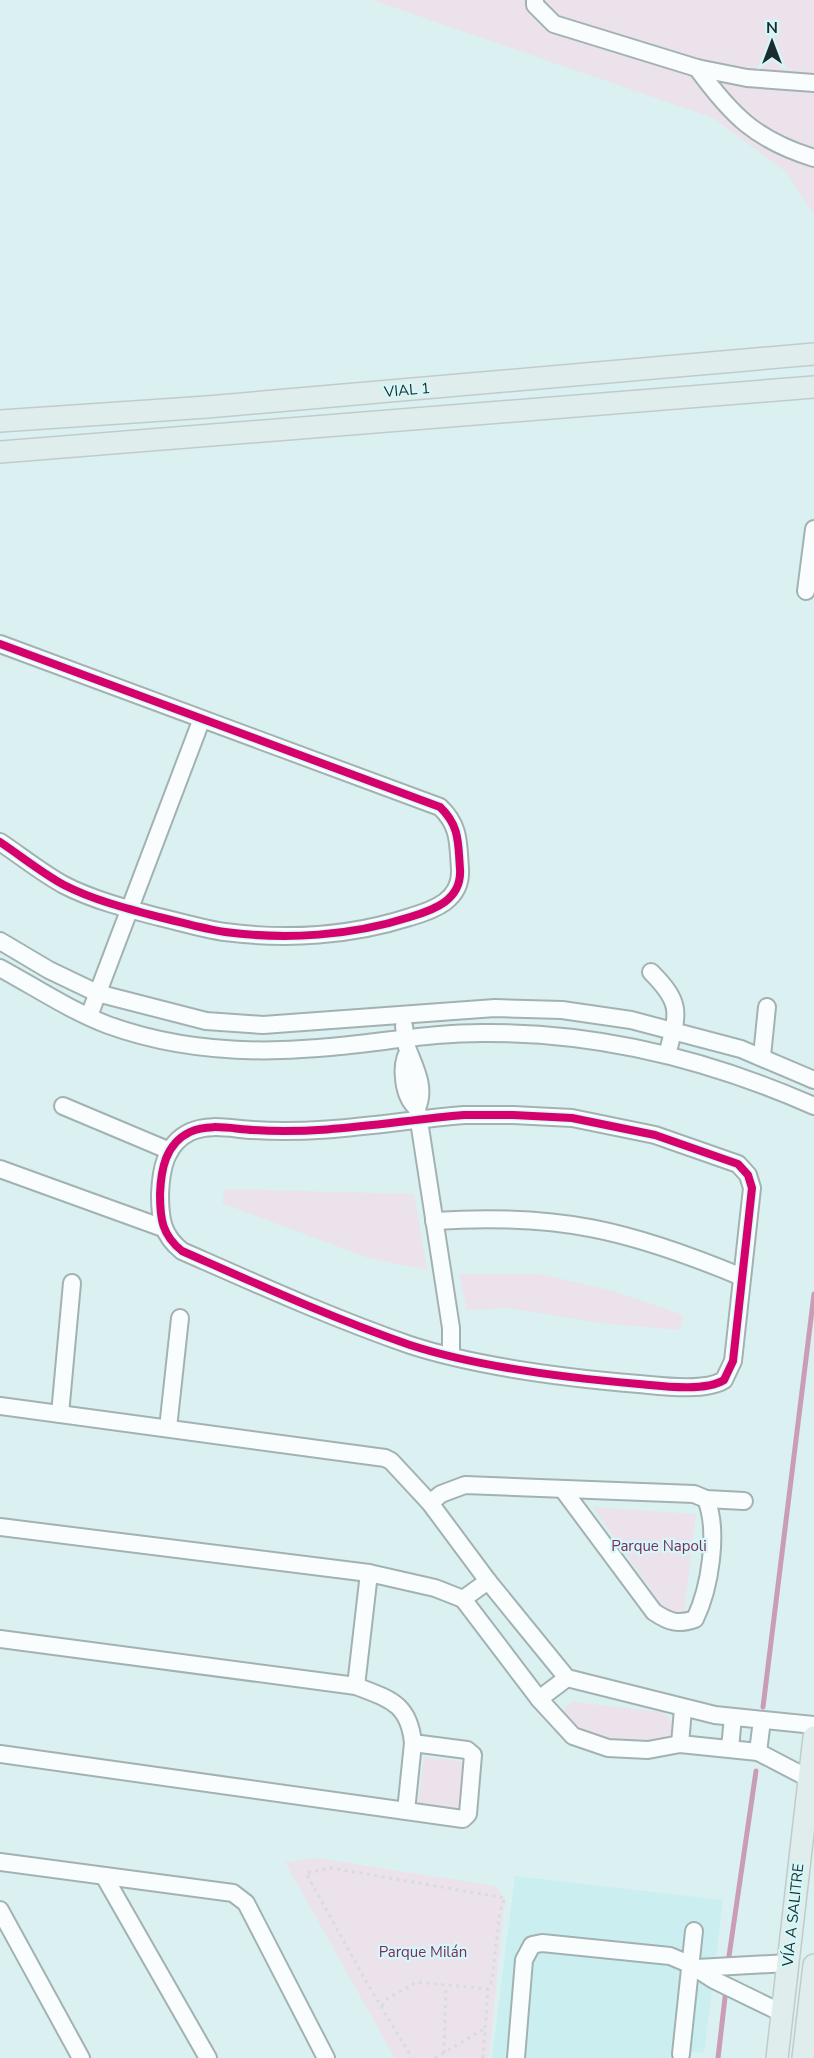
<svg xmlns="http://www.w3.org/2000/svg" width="814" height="2058" font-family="'Nunito Sans',sans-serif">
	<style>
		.built { fill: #cbeff0 }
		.green { fill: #ece2eb }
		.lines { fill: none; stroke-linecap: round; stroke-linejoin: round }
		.stream { stroke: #ca9db6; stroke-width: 5 }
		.minor-casing { stroke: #a2b2b3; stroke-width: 20 }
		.major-casing { stroke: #c1cbcc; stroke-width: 24 }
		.path { stroke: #d7dddd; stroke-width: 3; stroke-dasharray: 3 4.5; stroke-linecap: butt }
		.minor { stroke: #fafdfd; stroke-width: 16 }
		.major { stroke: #e0eded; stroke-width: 21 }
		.cycleway-casing { stroke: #d2f8fa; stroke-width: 11 }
		.cycleway { stroke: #d6006c; stroke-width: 8 }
		.labels { text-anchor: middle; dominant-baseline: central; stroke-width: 4.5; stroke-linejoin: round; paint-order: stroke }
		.street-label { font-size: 15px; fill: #1c2b2c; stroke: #d2f8fa }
		.park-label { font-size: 15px; fill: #812b5a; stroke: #d2f8fa }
	</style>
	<rect width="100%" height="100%" fill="#dbf0f1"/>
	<path class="built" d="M515,1876L723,1900L704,2053L693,2052L669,2058H492Z"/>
	<g class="green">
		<path d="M372,0H814V215L786,172L713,118Z"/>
		<path d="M225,1189L414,1194L427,1270L368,1258L222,1203Z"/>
		<path d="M541,1274L613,1291L683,1315L680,1330L600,1323L509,1308L467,1310L459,1274Z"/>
		<path d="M593,1507L696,1514L684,1614L667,1612Z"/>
		<path d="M573,1702L662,1712L672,1721V1737L659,1743L583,1735L562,1710Z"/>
		<path d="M424,1757L466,1762L460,1808L418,1803Z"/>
		<path d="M316,1858L495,1886L505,1898L489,2058H395L285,1862Z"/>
	</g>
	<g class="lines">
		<g class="stream">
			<path d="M763,1707L814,1294"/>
			<path d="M728,1963L756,1771"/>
			<path d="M718,2058L726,1989"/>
		</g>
		<g class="minor-casing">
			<g id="minor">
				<path d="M535,0V5L554,24L697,68L747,78L814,83"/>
				<path d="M697,68C732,116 756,140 814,158"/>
				<path d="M806,591L814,529"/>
				<path d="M0,644L440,807C460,826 458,843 460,869C462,900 434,910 410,917C351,936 286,940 225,932C203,929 181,922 159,917C128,909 93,900 64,885C42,873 21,856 0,842"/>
				<path d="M0,941L49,970L97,993L206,1021L263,1025L495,1008L562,1010L631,1020L741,1049L814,1080"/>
				<path d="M0,968C35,987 71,1011 108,1025C174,1049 249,1054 318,1048C376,1044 431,1032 489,1033C601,1033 712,1061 814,1106"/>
				<path d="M651,972C683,1004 678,1013 667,1055"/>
				<path d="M89,1016L201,721"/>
				<path d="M404,1026C405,1034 405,1043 408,1050C415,1068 426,1088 417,1108L451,1328V1354"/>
				<path d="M408,1052C400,1066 403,1097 417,1108"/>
				<path d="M762,1056L767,1007"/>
				<path d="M63,1106L170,1151"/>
				<path d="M464,1115H513L572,1118L655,1135L738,1164L748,1175L752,1188L733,1361L724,1380C705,1392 661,1386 639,1384C567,1378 478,1367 410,1345C332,1318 257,1284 182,1251C162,1235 160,1219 160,1194C161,1170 165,1144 190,1132C209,1123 233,1129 253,1130C324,1135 393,1121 464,1115Z"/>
				<path d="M0,1169L163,1228"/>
				<path d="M434,1221C558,1213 629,1230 742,1277"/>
				<path d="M0,1406L385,1458L391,1461L430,1503L488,1581L567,1678L715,1715L814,1725"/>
				<path d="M60,1414L72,1283"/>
				<path d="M168,1428L180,1318"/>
				<path d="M564,1491L654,1612C669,1622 678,1625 695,1619C710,1588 719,1531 706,1499"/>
				<path d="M430,1503L441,1494L465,1485L694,1494L706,1499L744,1501"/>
				<path d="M0,1527L369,1573L435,1588L463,1599L488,1581"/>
				<path d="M463,1599L539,1699L573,1736L608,1748L648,1750L680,1744L758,1752L808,1778"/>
				<path d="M0,1639L356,1686C389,1699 409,1703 413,1743L467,1750L473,1755L468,1814L463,1819L0,1754"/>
				<path d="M356,1686L369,1573"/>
				<path d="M539,1699L567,1678"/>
				<path d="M680,1744L683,1709"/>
				<path d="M730,1748L733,1717"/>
				<path d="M758,1752L762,1720"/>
				<path d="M406,1811L413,1743"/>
				<path d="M0,1862L233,1893L246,1903L326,2058"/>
				<path d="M104,1876L208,2058"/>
				<path d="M0,1910L81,2058"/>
				<path d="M697,1968L788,1963"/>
				<path d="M681,2054L694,1931"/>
				<path d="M516,2058L524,1960L532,1945L542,1943L670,1956L689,1964L714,1980L782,2013"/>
			</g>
		</g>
		<g class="major-casing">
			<g id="major">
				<path d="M0,421L207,407L814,354"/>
				<path d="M0,452L814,387"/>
				<path d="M777,2058L814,1737"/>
				<path d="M803,2058L814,1965"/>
			</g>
		</g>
		<g class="path">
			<path d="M382,2006L388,1998L417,1982L488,1989L492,1980L500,1910L505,1898L332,1868L306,1873L367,1983L412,2058"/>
			<path d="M444,2053L446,1986"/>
			<path d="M435,2058L484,2029"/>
			<path d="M483,2058L488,1989"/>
		</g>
		<use href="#minor" class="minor"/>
		<use href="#major" class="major"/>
		<g class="cycleway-casing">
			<g id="cycleway">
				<path d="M0,644L440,807C460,826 458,843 460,869C462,900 434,910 410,917C351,936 286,940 225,932C203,929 181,922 159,917C128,909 93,900 64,885C42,873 21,856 0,842"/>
				<path d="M464,1115H513L572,1118L655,1135L738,1164L748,1175L752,1188L733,1361L724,1380C705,1392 661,1386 639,1384C567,1378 478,1367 410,1345C332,1318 257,1284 182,1251C162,1235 160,1219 160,1194C161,1170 165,1144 190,1132C209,1123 233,1129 253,1130C324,1135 393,1121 464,1115Z"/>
			</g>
		</g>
		<use href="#cycleway" class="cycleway"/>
	</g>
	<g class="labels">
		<g class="street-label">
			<text transform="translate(407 390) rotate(-5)">VIAL 1</text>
			<text transform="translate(793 1915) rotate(-84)">VÍA A SALITRE</text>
		</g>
		<g class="park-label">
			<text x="659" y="1546">Parque Napoli</text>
			<text x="423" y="1952">Parque Milán</text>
		</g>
	</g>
	<g transform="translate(772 42)" stroke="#d2f8fa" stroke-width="4.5" paint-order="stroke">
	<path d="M0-4.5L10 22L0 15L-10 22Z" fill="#1c2b2c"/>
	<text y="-9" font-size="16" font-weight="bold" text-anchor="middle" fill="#1c2b2c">N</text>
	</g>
</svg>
